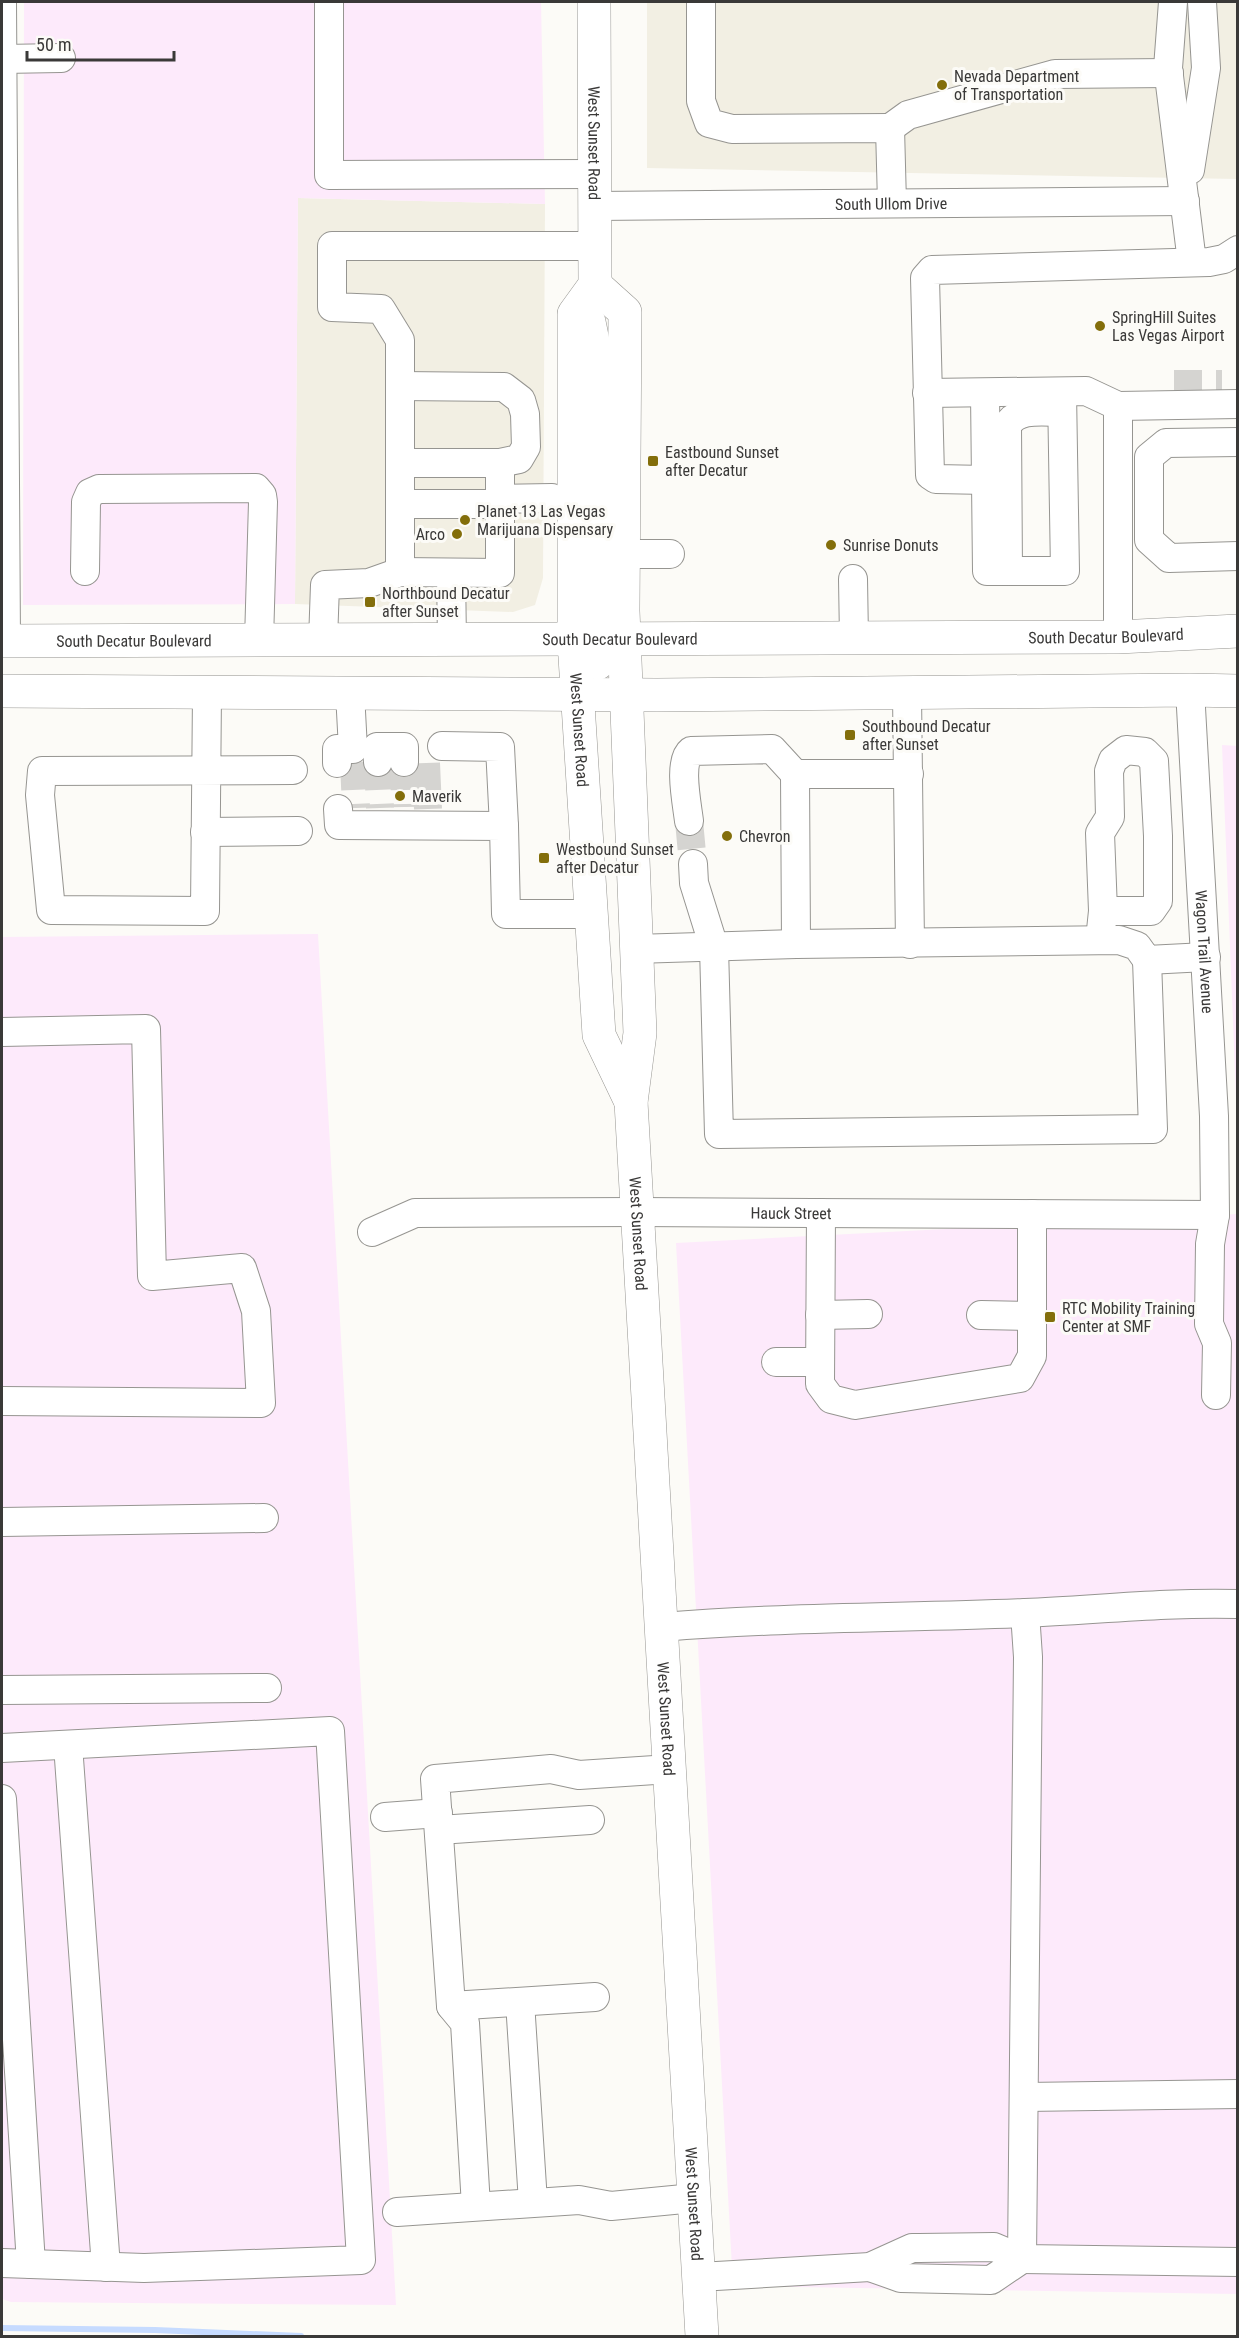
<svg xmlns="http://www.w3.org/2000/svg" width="1239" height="2338" font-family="'Roboto Condensed',sans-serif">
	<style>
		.built { fill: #f2efe3 }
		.industrial { fill: #fdeafb }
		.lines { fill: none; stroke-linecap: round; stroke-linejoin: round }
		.stream { stroke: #c6dbff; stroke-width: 6 }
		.minor-tunnel { stroke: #d5d4d1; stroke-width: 28; stroke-dasharray: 28 14; stroke-linecap: butt }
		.minor-casing { stroke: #969591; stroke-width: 30 }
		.major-casing { stroke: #969591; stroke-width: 34 }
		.minor { stroke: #fff; stroke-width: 28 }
		.major { stroke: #fff; stroke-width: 33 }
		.poi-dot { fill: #836e0b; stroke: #fcfbf7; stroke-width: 2 }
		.labels { text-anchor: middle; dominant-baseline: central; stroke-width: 6; stroke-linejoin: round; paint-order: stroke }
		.poi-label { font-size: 16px; fill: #3a3938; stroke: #fcfbf7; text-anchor: start }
		.street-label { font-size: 16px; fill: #3a3938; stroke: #fcfbf7 }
	</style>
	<rect width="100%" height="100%" fill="#fcfbf7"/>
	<g class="built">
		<path d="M647,2H1237V179L647,168Z"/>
		<path d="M298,198L545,204L543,578L535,605L513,612L295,604Z"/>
	</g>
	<g class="industrial">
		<path d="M24,2H541L545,204L298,198L295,604L23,605Z"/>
		<path d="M1222,745L1238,746L1237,1123Z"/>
		<path d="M318,934L396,2305L11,2302L2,2299V937Z"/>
		<path d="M1237,1214V2294L733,2286L676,1243Z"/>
	</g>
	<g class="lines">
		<path class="stream" d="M2,2328L155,2330L301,2336"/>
		<g class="minor-tunnel">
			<path d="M1174,384H1222"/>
			<path d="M354,762L356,808"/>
			<path d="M378,762L380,808"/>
			<path d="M404,762L405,807"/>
			<path d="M426,763L428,809"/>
			<path d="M689,821L693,864"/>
		</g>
		<g class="minor-casing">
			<g id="minor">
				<path d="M2,2L6,641"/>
				<path d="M329,2V175L595,174"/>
				<path d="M701,2V101L709,123L732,129L890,128L892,203"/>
				<path d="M1173,2L1168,68L1192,262"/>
				<path d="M2,59L61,58"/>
				<path d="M890,128L908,115L1055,74L1169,73"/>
				<path d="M1190,170L1206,68L1202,2"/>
				<path id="s1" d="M595,206L1185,201"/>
				<path d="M400,386L504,387L521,400L525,414L526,447L519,459L500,463"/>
				<path d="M927,393L1086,391L1118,406V637"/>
				<path d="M985,393L987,571H1065L1062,392"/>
				<path d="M1118,406L1238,404"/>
				<path d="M1238,442L1166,443L1149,457V540L1169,558L1238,556"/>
				<path d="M986,480L936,479L930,475L925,278L932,270L1209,262L1224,259L1238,250"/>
				<path d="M500,499L552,498"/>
				<path d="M401,504H500"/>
				<path d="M622,554H670"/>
				<path d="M85,571L86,502L90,493L99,489L256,488L262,495L263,502L259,641"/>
				<path d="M1008,571L1007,426C1017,407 1043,412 1062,412"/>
				<path d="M400,572V340L381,309L332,307V246H595"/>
				<path d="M451,573L452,641"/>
				<path d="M853,579L854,638"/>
				<path d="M323,641L325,585L369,583L400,572L500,573V463H401"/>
				<path id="s2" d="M1190,690L1214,1116L1215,1215L1210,1244L1209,1324L1217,1343L1216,1395"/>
				<path d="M207,693L205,911L51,910L40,795L42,771L293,770"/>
				<path d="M907,694L910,944"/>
				<path d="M442,746L500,747L504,826"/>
				<path d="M378,762L377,747H404V762"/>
				<path d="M337,763V749H353L350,693"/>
				<path d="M338,809L339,825L504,826L506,914H592"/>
				<path d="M689,821C687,804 678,761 691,751L772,749L795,774"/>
				<path d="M205,832L298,831"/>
				<path d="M693,864L694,883L714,947L719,1134L1153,1129L1147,960"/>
				<path d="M1100,940L1103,911L1100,833L1110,817L1109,771L1113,760L1126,750L1145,752L1154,761L1158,836V901L1151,911H1103"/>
				<path d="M796,944L795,774H909"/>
				<path d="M635,949L796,944L1119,940L1137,946L1147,960L1206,957"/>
				<path d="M2,1032L146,1029L152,1276L242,1268L256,1311L261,1403L2,1401"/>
				<path d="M821,1213L820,1384L831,1399L855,1405L1020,1378L1032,1356V1214"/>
				<path id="s3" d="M372,1232L415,1213L636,1212L1215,1215"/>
				<path d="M820,1315L868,1314"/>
				<path d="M981,1315L1033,1316"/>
				<path d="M776,1362H820"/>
				<path d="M2,1522L264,1518"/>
				<path d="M662,1627C783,1617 904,1618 1025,1613C1096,1610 1166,1602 1238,1604"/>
				<path d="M2,1690L267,1688"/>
				<path d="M68,1745L106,2267"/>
				<path d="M2,1748L330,1731L361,2260L144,2268L2,2263"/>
				<path d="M2,1799L31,2264"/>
				<path d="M385,1817L438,1813"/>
				<path d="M439,1830L590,1820"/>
				<path d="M520,2002L533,2202"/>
				<path d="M451,2006L595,1997"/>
				<path d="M1025,2097L1238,2094"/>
				<path d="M476,2206L465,2023L451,2006L435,1779L551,1769L579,1775L670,1769"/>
				<path d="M397,2212L579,2200L611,2206L694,2198"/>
				<path d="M1022,2259L1028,1657L1025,1613"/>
				<path d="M870,2267L901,2278L991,2280L1022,2259"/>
				<path d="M699,2277L870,2267L912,2248H919L994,2247L1022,2259L1238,2262"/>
			</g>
		</g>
		<g class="major-casing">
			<g id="major">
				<path id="s4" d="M594,2L595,285L574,314V641L599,1035L631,1102"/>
				<path id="s5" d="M595,285L625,312L623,611L640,1033L631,1102L702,2336"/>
				<path d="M589,322L596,356L598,663"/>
				<path id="s6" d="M2,641L1118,637L1238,631"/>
				<path d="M2,691L657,695L1190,690L1238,691"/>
			</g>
		</g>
		<use href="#minor" class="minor"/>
		<use href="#major" class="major"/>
	</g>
	<g class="poi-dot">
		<circle cx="942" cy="85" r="6"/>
		<circle cx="1100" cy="326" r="6"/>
		<rect x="647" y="455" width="12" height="12" rx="3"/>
		<circle cx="465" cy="520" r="6"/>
		<circle cx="457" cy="534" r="6"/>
		<circle cx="831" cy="545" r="6"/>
		<rect x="364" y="596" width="12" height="12" rx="3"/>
		<rect x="844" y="729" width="12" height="12" rx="3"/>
		<circle cx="400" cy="796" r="6"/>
		<circle cx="727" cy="836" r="6"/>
		<rect x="538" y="852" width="12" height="12" rx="3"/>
		<rect x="1044" y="1311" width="12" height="12" rx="3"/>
	</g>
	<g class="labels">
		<g class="poi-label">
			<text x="954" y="76">Nevada Department<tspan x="954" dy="18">of Transportation</tspan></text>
			<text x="1112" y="317">SpringHill Suites<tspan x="1112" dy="18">Las Vegas Airport</tspan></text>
			<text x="665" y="452">Eastbound Sunset<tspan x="665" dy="18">after Decatur</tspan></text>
			<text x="477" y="511">Planet 13 Las Vegas<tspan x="477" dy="18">Marijuana Dispensary</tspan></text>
			<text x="445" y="534" text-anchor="end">Arco</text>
			<text x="843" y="545">Sunrise Donuts</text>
			<text x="382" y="593">Northbound Decatur<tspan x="382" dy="18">after Sunset</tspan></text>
			<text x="862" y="726">Southbound Decatur<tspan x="862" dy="18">after Sunset</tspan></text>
			<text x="412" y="796">Maverik</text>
			<text x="739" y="836">Chevron</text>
			<text x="556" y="849">Westbound Sunset<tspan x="556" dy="18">after Decatur</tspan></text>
			<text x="1062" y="1308">RTC Mobility Training<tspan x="1062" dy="18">Center at SMF</tspan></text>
		</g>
		<g class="street-label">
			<text stroke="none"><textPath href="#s4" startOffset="141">West Sunset Road</textPath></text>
			<text stroke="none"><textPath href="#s1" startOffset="296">South Ullom Drive</textPath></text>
			<text stroke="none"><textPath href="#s6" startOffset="1104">South Decatur Boulevard</textPath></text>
			<text stroke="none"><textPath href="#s6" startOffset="618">South Decatur Boulevard</textPath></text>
			<text stroke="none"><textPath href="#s6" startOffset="132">South Decatur Boulevard</textPath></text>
			<text stroke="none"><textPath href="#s4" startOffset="735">West Sunset Road</textPath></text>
			<text stroke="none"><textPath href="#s2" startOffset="262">Wagon Trail Avenue</textPath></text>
			<text stroke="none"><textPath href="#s3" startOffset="423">Hauck Street</textPath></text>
			<text stroke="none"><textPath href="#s5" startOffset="963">West Sunset Road</textPath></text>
			<text stroke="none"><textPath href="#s5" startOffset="1449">West Sunset Road</textPath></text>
			<text stroke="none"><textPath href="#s5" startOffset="1935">West Sunset Road</textPath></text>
		</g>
	</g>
	<rect width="1239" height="2338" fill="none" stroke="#3a3938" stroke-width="6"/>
	<path d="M27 51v9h147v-9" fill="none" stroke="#3a3938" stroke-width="3"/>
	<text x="36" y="51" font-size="18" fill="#3a3938" stroke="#fcfbf7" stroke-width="4.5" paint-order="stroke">50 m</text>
</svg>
